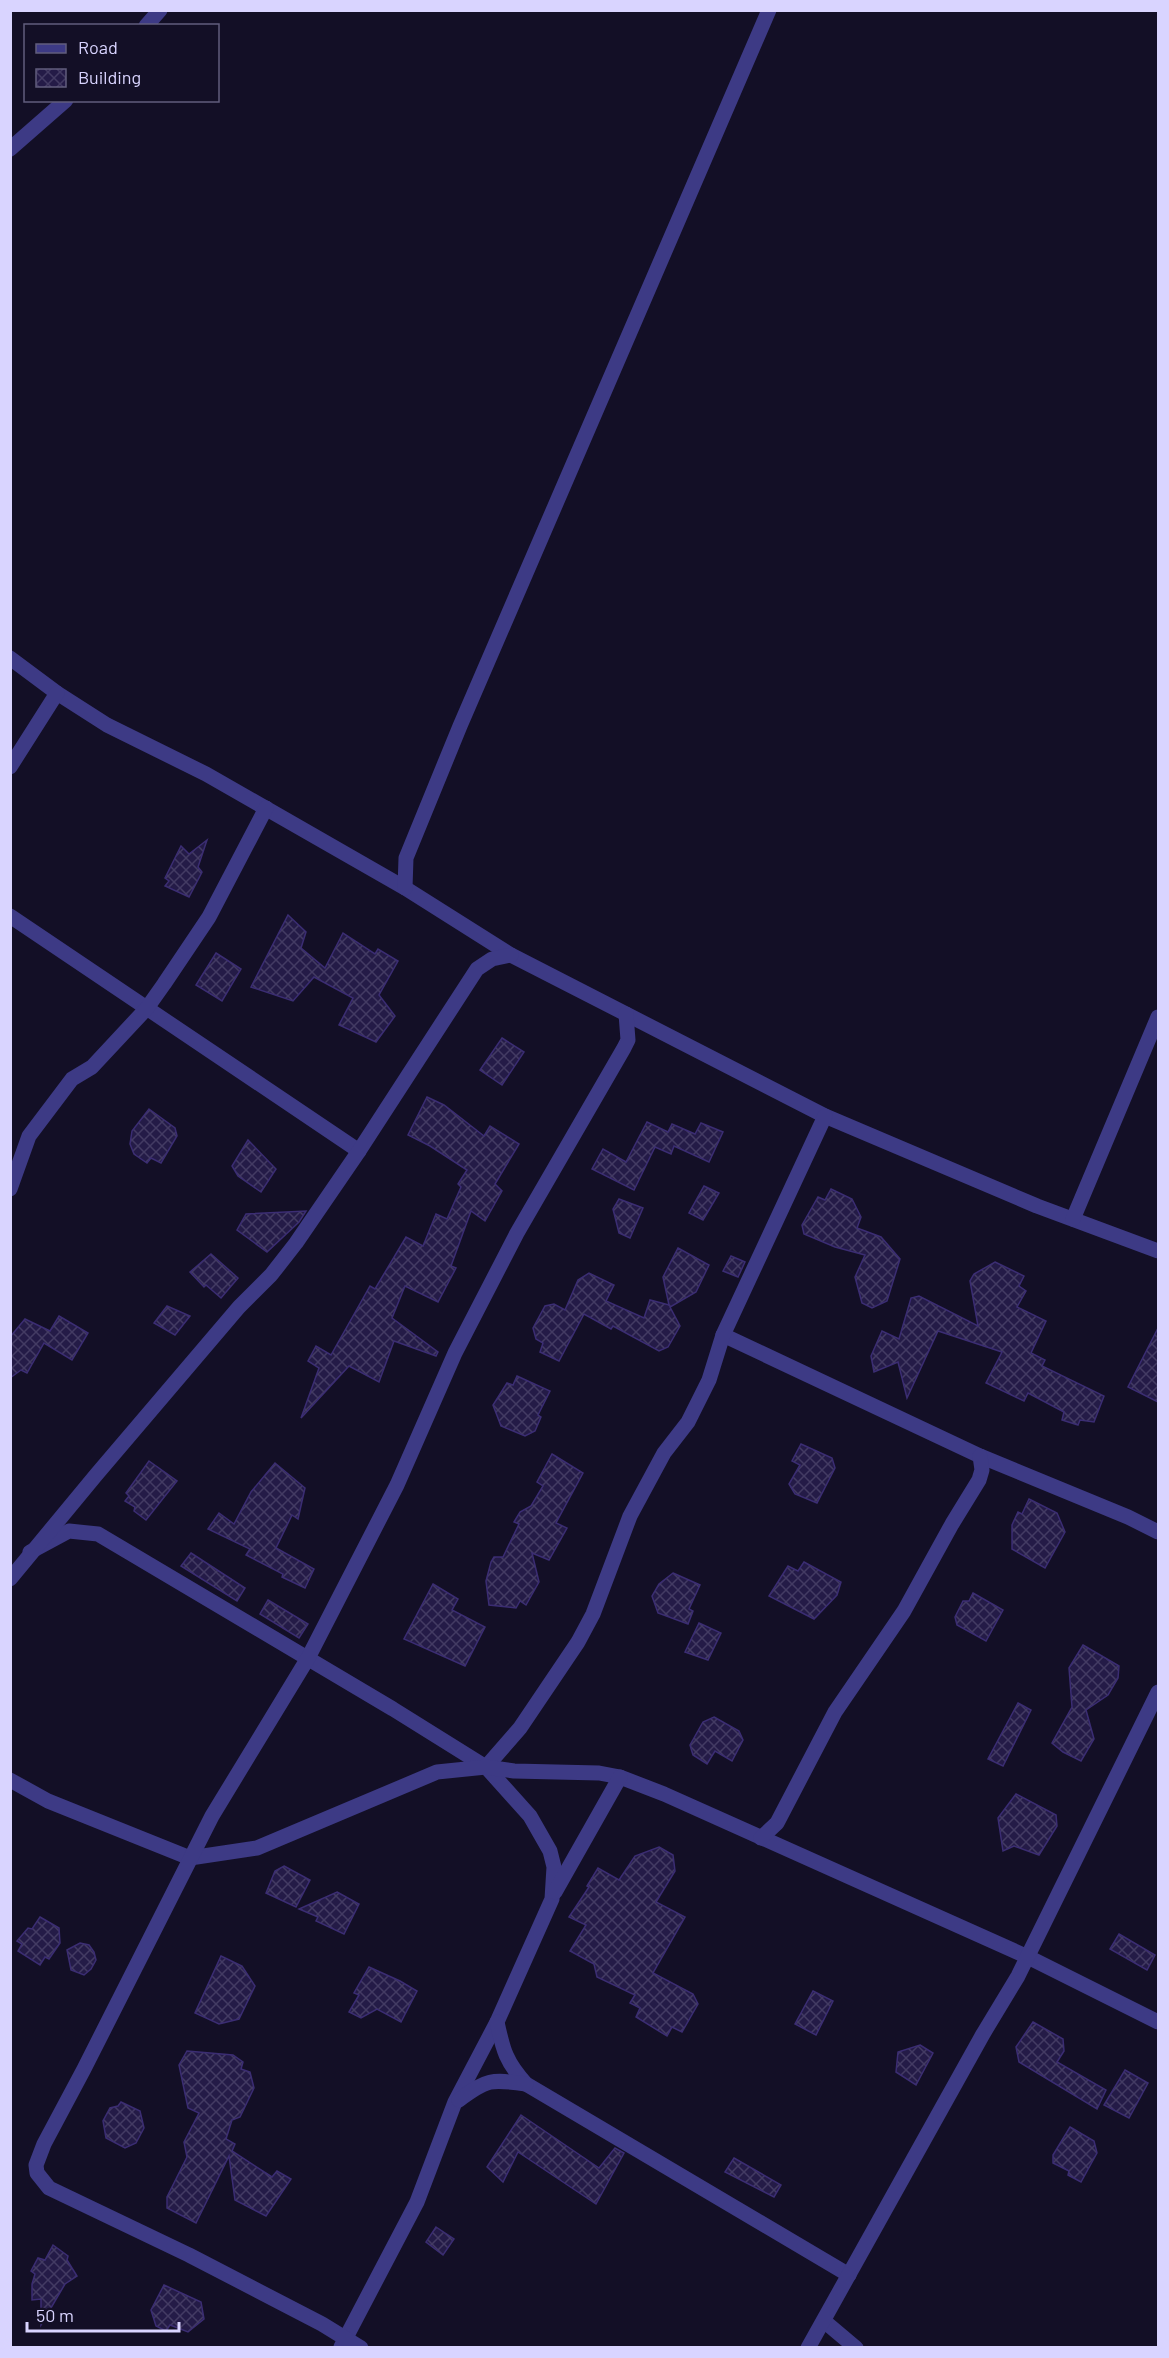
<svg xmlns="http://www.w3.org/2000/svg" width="1169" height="2358" font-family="Barlow,sans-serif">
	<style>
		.building { fill: url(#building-cross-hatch); stroke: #3b2d73; stroke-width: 1.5 }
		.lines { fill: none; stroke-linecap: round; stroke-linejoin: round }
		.minor { stroke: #3d3a85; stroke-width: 15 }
	</style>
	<defs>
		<pattern id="building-cross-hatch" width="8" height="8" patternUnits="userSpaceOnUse" patternTransform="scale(1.5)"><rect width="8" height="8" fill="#241b47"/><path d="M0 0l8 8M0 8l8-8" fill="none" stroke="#433b63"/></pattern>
	</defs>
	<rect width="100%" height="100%" fill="#130f26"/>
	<g class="building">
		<path d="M207,840L198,867L202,872L189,897L165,886L169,881L165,878L181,846L189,854Z"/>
		<path d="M288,915L306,932L301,948L325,968L343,933L375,954L378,949L398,961L379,995L395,1016L376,1042L339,1025L353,998L314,977L293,1001L251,987Z"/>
		<path d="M216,953L241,969L222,1001L196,985Z"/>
		<path d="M502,1038L524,1052L502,1085L480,1070Z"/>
		<path d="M427,1097L444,1105L484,1136L490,1126L519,1144L495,1184L502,1191L485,1221L471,1211L451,1266L456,1268L438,1302L405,1286L392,1318L438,1352L436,1356L394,1341L379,1382L349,1366L301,1418L319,1368L308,1361L316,1346L331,1355L370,1286L375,1289L406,1237L423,1246L436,1214L447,1219L461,1187L458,1184L467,1170L430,1146L408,1135Z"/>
		<path d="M149,1109L175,1128L177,1136L161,1163L151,1158L147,1163L134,1154L130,1144L132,1131Z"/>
		<path d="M647,1122L668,1132L672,1124L695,1134L701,1123L723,1132L709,1162L674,1146L671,1154L655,1147L634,1190L592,1169L603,1149L626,1162Z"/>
		<path d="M248,1140L276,1169L261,1192L238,1176L232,1166Z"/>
		<path d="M704,1186L719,1193L703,1220L689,1213Z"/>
		<path d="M831,1189L852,1199L861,1217L857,1228L881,1237L900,1259L887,1301L872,1308L862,1303L855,1277L865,1255L835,1247L804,1234L802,1225L818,1197L825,1200Z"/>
		<path d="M619,1199L643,1208L630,1238L619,1233L613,1209Z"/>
		<path d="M306,1211L299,1222L267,1252L237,1230L246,1214Z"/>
		<path d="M678,1248L709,1265L696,1292L670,1307L680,1326L668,1347L659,1351L613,1326L611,1329L584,1314L559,1361L540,1352L543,1343L536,1339L533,1328L545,1306L554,1304L565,1310L578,1280L589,1273L614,1285L606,1301L644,1318L650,1300L669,1305L663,1277Z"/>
		<path d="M211,1254L238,1278L221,1298L206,1285L204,1287L190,1272Z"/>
		<path d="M731,1256L745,1262L738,1277L723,1271Z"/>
		<path d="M995,1262L1024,1276L1019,1286L1026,1291L1017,1307L1046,1321L1031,1353L1045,1360L1042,1366L1104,1396L1094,1422L1080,1420L1078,1425L1062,1420L1064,1412L1028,1393L1024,1401L986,1383L1002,1352L938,1331L907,1398L898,1362L874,1372L871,1356L882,1331L899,1339L911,1298L919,1296L978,1326L970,1281L974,1274Z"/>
		<path d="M167,1306L190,1316L175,1335L154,1323Z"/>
		<path d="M59,1316L88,1333L72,1360L44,1343L27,1373L21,1370L10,1378V1337L25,1319L50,1331Z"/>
		<path d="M1158,1328V1402L1128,1387Z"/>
		<path d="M517,1376L550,1391L538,1415L541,1417L535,1431L525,1436L501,1426L493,1405L507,1383L513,1385Z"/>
		<path d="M801,1444L832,1458L835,1468L817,1503L795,1494L789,1484L800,1465L792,1461Z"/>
		<path d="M552,1454L583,1473L556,1523L567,1528L549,1560L532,1553L539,1582L526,1605L520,1601L516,1608L489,1605L486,1581L491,1562L494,1557H503L519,1524L514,1522L520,1512L531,1506L543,1486L537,1482Z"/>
		<path d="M149,1461L177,1481L146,1520L134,1511L135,1507L125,1501L129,1496L126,1493Z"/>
		<path d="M275,1463L305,1488L298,1519L292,1515L276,1548L314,1569L305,1588L282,1577L283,1574L246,1555L250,1549L208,1529L219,1513L234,1524L251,1492Z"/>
		<path d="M1029,1499L1057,1513L1065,1532L1045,1568L1012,1549V1525L1018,1512L1022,1514Z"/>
		<path d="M191,1553L245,1588L237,1601L181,1566Z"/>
		<path d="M804,1562L841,1582L837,1595L814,1619L769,1596L788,1566L798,1571Z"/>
		<path d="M673,1573L700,1585L689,1609L693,1611L688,1624L658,1613L652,1596L659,1584Z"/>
		<path d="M433,1584L458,1599L452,1610L485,1627L465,1666L404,1639Z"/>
		<path d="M973,1593L1003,1610L986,1641L957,1625L955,1617L963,1601H969Z"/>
		<path d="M268,1600L308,1624L299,1638L260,1614Z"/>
		<path d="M699,1623L721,1633L708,1660L685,1652Z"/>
		<path d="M1083,1645L1119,1666L1118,1678L1108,1695L1086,1710L1094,1739L1081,1761L1063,1752L1052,1743L1072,1707L1069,1668Z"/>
		<path d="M1018,1703L1031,1710L1003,1766L988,1759Z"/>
		<path d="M714,1717L739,1731L743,1740L732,1761L715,1751L707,1764L693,1755L690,1745L703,1722Z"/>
		<path d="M1016,1794L1056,1815L1057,1826L1039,1855L1014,1846L1003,1851L998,1818Z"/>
		<path d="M659,1847L673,1855L675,1871L656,1902L685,1917L653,1973L693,1994L698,2004L682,2032L672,2027L667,2036L636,2017L640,2008L630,2003L635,1995L597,1977L594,1964L570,1951L586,1925L569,1917L589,1887L587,1886L598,1868L619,1880L635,1856Z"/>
		<path d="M284,1866L310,1880L296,1907L266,1893L275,1871Z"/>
		<path d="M337,1892L359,1904L344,1934L316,1921L318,1917L299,1909Z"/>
		<path d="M40,1917L59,1928L60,1943L49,1959L45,1957L40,1965L18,1951L22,1944L17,1941L28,1928L32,1929Z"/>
		<path d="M1119,1934L1155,1955L1147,1970L1110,1949Z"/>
		<path d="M80,1943L89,1945L94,1952L96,1960L91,1969L84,1975L71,1970L67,1950Z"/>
		<path d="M221,1956L242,1966L255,1986L239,2019L219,2024L195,2013Z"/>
		<path d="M369,1967L400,1981L417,1991L401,2022L377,2009L361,2018L349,2012L359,1995L354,1993Z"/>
		<path d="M813,1991L833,2001L816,2035L795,2024Z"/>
		<path d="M1033,2022L1063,2039L1064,2051L1057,2062L1106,2090L1097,2109L1019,2062L1016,2047Z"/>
		<path d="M920,2045L933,2053L916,2085L896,2072L898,2052Z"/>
		<path d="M187,2051L233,2055L243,2062L241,2069L250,2072L254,2088L240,2117L232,2120L226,2139L235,2144L232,2151L272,2177L277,2171L291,2179L266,2216L235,2200L229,2156L196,2223L167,2208V2197L187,2157L184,2142L199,2113L188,2108L179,2065Z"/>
		<path d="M1125,2070L1148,2083L1129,2118L1104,2105Z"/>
		<path d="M121,2102L140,2111L144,2128L136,2143L125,2148L106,2138L103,2121L110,2108L118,2106Z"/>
		<path d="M521,2115L599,2168L615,2148L624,2153L596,2204L518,2152L503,2182L487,2167Z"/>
		<path d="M1070,2127L1094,2141L1097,2153L1081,2182L1068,2175L1069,2171L1053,2163V2155Z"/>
		<path d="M734,2158L781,2185L774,2197L725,2172Z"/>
		<path d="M436,2227L454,2239L443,2255L426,2242Z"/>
		<path d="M53,2245L68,2256L67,2260L77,2276L65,2284L41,2325V2299L32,2300V2284L35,2274L31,2271L38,2258L45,2260Z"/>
		<path d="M164,2285L201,2302L204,2319L188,2332L170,2325L166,2331L156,2326L151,2310Z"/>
	</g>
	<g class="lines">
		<g class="minor">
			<path d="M146,26L160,10"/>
			<path d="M10,149L66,100"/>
			<path d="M10,658L57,693L107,725L206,774L405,888L511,955L825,1116L1037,1206L1158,1251"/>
			<path d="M10,767L57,693"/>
			<path d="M405,888L406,858L460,726L769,10"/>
			<path d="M10,916L359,1151"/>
			<path d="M10,1189L29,1136L72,1079L92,1067L147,1008L164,984L209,917L266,808"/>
			<path d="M1073,1219L1158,1017"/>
			<path d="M723,1335L980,1456L1128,1517L1158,1532"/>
			<path d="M30,1552L69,1531L98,1534L393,1709L486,1767L530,1816L550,1851L554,1867L552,1899L497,2022L455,2102L417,2202L341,2347"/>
			<path d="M10,1579L96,1475L239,1307L271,1275L296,1243L359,1151L477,969L492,959L511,955"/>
			<path d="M486,1767L520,1728L578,1642L593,1614L630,1516L664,1453L688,1422L709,1380L723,1335L825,1116"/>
			<path d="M10,1780L48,1801L190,1858L257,1848L437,1772L486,1767L514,1771L599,1773L620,1777L664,1794L1028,1957L1158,2022"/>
			<path d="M761,1838L777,1823L835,1712L904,1611L952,1524L979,1480L982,1470L980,1456"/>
			<path d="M555,1892L620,1777"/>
			<path d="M497,2022C503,2050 506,2062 526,2084L849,2275"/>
			<path d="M459,2100C487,2079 491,2079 526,2084"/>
			<path d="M824,2321L856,2348"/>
			<path d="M361,2348L322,2324L189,2255L49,2188L37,2173L36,2165L44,2144L84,2069L212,1816L308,1658L397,1485L455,1353L517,1233L624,1048L628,1040L626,1014"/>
			<path d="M808,2348L983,2034L1018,1976L1158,1692"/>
		</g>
	</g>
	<rect width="1169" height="2358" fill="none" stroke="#d9d4ff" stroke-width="24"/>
	<rect x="24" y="24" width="195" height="78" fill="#130f26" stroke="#625e7d" stroke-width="1.5"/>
	<rect x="36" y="44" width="30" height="9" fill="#3d3a85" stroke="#625e7d" stroke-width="1.5"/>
	<text x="78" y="54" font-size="18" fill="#d9d4ff">Road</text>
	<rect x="36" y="69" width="30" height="18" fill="url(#building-cross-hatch)" stroke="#625e7d" stroke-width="1.5"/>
	<text x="78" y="84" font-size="18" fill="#d9d4ff">Building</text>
	<path d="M27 2322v9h152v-9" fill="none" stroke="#d9d4ff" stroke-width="3"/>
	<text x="36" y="2322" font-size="18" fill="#d9d4ff" stroke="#130f26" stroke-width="4.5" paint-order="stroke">50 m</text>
</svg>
